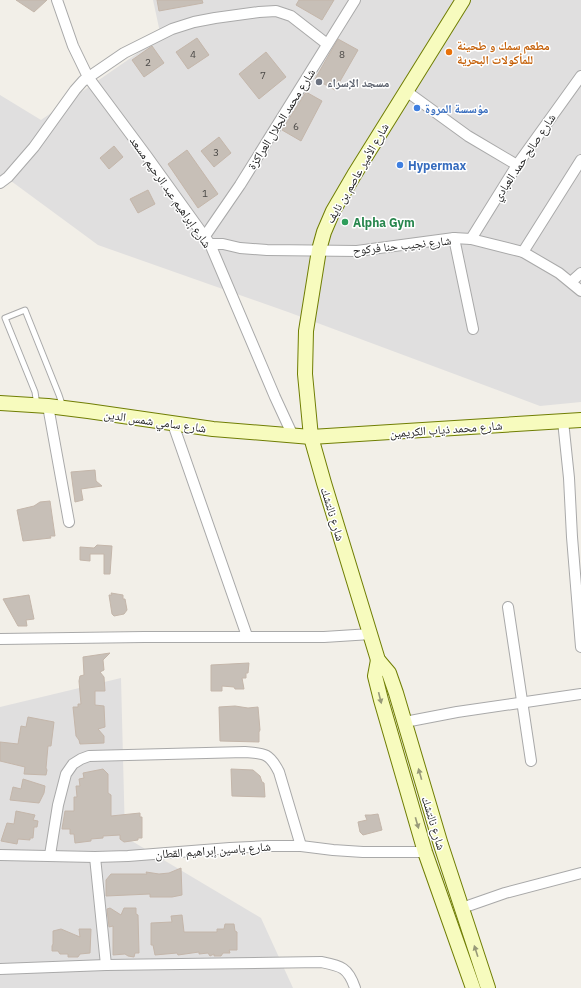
<svg xmlns="http://www.w3.org/2000/svg" width="581" height="988" font-family="'IBM Plex Sans','Noto Naskh Arabic',sans-serif">
	<style>
		.residential { fill: #e0dfdf }
		.building { fill: #c7bfb7; stroke: #c4b6aa }
		.lines { fill: none; stroke-linecap: round; stroke-linejoin: round }
		.lane-casing { stroke: #a9a9a9; stroke-width: 7 }
		.street-casing { stroke: #a9a9a9; stroke-width: 12 }
		.secondary-casing { stroke: #707e04; stroke-width: 16 }
		.lane { stroke: #fff; stroke-width: 5 }
		.street { stroke: #fff; stroke-width: 10 }
		.secondary { stroke: #f7fbbe; stroke-width: 14 }
		.oneway { fill: #979978 }
		.food-dot { fill: #e8710a; stroke: #fff; stroke-width: 1.5 }
		.worship-dot { fill: #6b7280; stroke: #fff; stroke-width: 1.5 }
		.shop-dot { fill: #3f7fe0; stroke: #fff; stroke-width: 1.5 }
		.leisure-dot { fill: #2e9e5b; stroke: #fff; stroke-width: 1.5 }
		.labels { text-anchor: middle; dominant-baseline: central; stroke-width: 3; stroke-linejoin: round; paint-order: stroke }
		.number-label { font-size: 10px; fill: #4b4947 }
		.food-label { font-size: 12px; font-weight: bold; fill: #c56008; stroke: #fff; text-anchor: start }
		.worship-label { font-size: 12px; font-weight: bold; fill: #5b616d; stroke: #fff; text-anchor: start }
		.shop-label { font-size: 12px; font-weight: bold; fill: #366cbe; stroke: #fff; text-anchor: start }
		.street-label { font-size: 12px; fill: #222; stroke: #fff }
		.leisure-label { font-size: 12px; font-weight: bold; fill: #27864d; stroke: #fff; text-anchor: start }
	</style>
	<rect width="100%" height="100%" fill="#f2efe8"/>
	<g class="residential">
		<path d="M153,0H581V402L540,406L288,312L98,245L11,181L0,188V95L41,120L161,37Z"/>
		<path d="M121,678L125,837L261,918L293,988H0V707Z"/>
	</g>
	<g class="building">
		<path d="M16,0H47L34,12Z"/>
		<path d="M157,0H202L203,3L159,11Z"/>
		<path d="M299,0H334L322,20L296,5Z"/>
		<path d="M197,38L209,55L188,69L176,52Z"/>
		<path d="M338,39L358,50L335,90L315,79Z"/>
		<path d="M152,46L164,63L144,77L132,60Z"/>
		<path d="M266,52L286,77L259,99L239,74Z"/>
		<path d="M306,92L322,101L301,141L282,130Z"/>
		<path d="M219,137L231,153L214,167L201,151Z"/>
		<path d="M114,146L123,157L109,169L100,158Z"/>
		<path d="M187,150L218,194L198,208L168,164Z"/>
		<path d="M148,190L155,204L138,213L130,199Z"/>
		<path d="M95,470L96,481L102,486L81,489L83,500L75,502L71,472Z"/>
		<path d="M50,501L55,536H50L51,538L23,541L17,510L34,506L40,502Z"/>
		<path d="M97,545L112,546L110,574H104V554H90V561L80,560V547L94,548Z"/>
		<path d="M111,593L123,595V599H125L127,610L124,614L114,616L112,614L109,595H112Z"/>
		<path d="M29,595L34,619L26,620L27,626H18L3,599Z"/>
		<path d="M110,653L103,660L104,670L100,672L104,677L105,691H95V705L104,706L105,727L98,729L104,736V743L80,744L79,740L76,736L73,707H78V704H81L79,681L80,676L84,675L83,657Z"/>
		<path d="M249,663L248,673H246V678H242L244,689H235L234,687L222,686V691H211V665Z"/>
		<path d="M235,706L248,708L258,707L260,730L259,732V742L220,741L219,707Z"/>
		<path d="M28,717L54,722L51,746H48L46,768L47,770L46,775L24,774L25,767L0,761V742L18,744L21,726L26,727Z"/>
		<path d="M103,769L108,774V793L111,795V816L140,813V817H142V838H138V840L124,842L120,839V835L103,836V838L91,839V841L75,843L74,834H70V829H62L65,811H74V797H77L76,786H80L79,779L84,778L83,773Z"/>
		<path d="M231,769L253,770L260,776L262,782L264,783L265,797L232,796Z"/>
		<path d="M23,779L45,786L44,793L39,803L10,800L13,787L21,789Z"/>
		<path d="M16,811L35,815L33,820L38,821L37,827H34L33,838H30V840L18,839L17,844L1,841L7,823L14,824Z"/>
		<path d="M378,814L382,830L363,835L360,832L358,822L367,820L365,815H371Z"/>
		<path d="M181,868L182,895L172,897H150V894L106,896V880L111,874H147L146,872L159,874L169,873Z"/>
		<path d="M110,908L121,915L124,908H136V914L138,915L139,953H135L134,957L128,956L125,954L113,955V926L109,927L107,909Z"/>
		<path d="M182,915L184,932H217V929H224L225,924H234L235,931L237,932V950H229L230,953H223L221,956H214V954L210,956L208,953L199,954V952L178,955L177,953L155,955L153,945H151V923L172,922L171,916Z"/>
		<path d="M61,929L80,937L79,929H91L90,953L80,954L78,957H68V954H60L58,951H52V946L53,944V931Z"/>
	</g>
	<g class="lines">
		<g class="lane-casing">
			<path id="lane" d="M37,405L35,392L5,318L25,310L59,395L63,407"/>
		</g>
		<g class="street-casing">
			<g id="street">
				<path d="M57,0L73,46L88,77L146,155L210,244L275,397L293,436"/>
				<path d="M406,91L468,136L517,165"/>
				<path d="M0,183L8,177L34,147L75,90L83,81L124,53L172,29L194,22L215,18L259,12L276,11L291,16L327,44"/>
				<path d="M205,236L240,185L355,0"/>
				<path d="M454,238L473,329"/>
				<path d="M471,239L517,165L581,76"/>
				<path d="M210,244H223L240,248L267,250L357,251L454,238L471,239L523,252L559,273L581,291"/>
				<path d="M523,252L581,160"/>
				<path d="M571,282L581,273"/>
				<path d="M48,406L69,522"/>
				<path d="M563,421L569,478L572,537L581,647"/>
				<path d="M173,424L247,636"/>
				<path d="M508,607L531,761"/>
				<path d="M0,639L144,637H324L371,634"/>
				<path d="M405,722L457,712L581,694"/>
				<path d="M0,855L95,857L128,856L230,848L269,846H301L333,850L363,852H425"/>
				<path d="M50,855L58,805L66,774L73,764L81,759L89,756L245,752C265,753 270,754 279,772L301,846"/>
				<path d="M95,857L106,965"/>
				<path d="M462,908L505,893L581,873"/>
				<path d="M0,969L106,965L321,962C341,966 348,967 355,988"/>
			</g>
		</g>
		<g class="secondary-casing">
			<g id="secondary">
				<path d="M463,0L354,175L333,211L324,232L319,250L306,331L305,374L311,437L324,483L378,660L389,673L396,693L441,845L488,988"/>
				<path d="M0,403L48,406L88,411L213,429L311,437L581,420"/>
				<path d="M378,660L375,676L381,700L425,852L473,988"/>
			</g>
		</g>
		<use href="#lane" class="lane"/>
		<use href="#street" class="street"/>
		<use href="#secondary" class="secondary"/>
	</g>
	<defs><path id="oneway-solid" d="M-6-.8H1V-3.2L6.5 0L1 3.2V.8H-6Z"/></defs>
	<g class="oneway">
		<use href="#oneway-solid" transform="translate(380 698) rotate(76)"/>
		<use href="#oneway-solid" transform="translate(420 774) rotate(-106)"/>
		<use href="#oneway-solid" transform="translate(417 823) rotate(74)"/>
		<use href="#oneway-solid" transform="translate(476 951) rotate(-108)"/>
	</g>
	<circle class="food-dot" cx="449" cy="52" r="4"/>
	<circle class="worship-dot" cx="319" cy="82" r="4"/>
	<g class="shop-dot">
		<circle cx="417" cy="108" r="4"/>
		<circle cx="400" cy="165" r="4"/>
	</g>
	<circle class="leisure-dot" cx="345" cy="222" r="4"/>
	<g class="labels">
		<g class="number-label">
			<text x="193" y="54">4</text>
			<text x="342" y="54">8</text>
			<text x="148" y="62">2</text>
			<text x="263" y="75">7</text>
			<text x="296" y="126">6</text>
			<text x="216" y="152">3</text>
			<text x="205" y="193">1</text>
		</g>
		<g class="food-label">
			<text x="457" y="45">مطعم سمك و طحينة<tspan x="457" dy="14">للمأكولات البحرية</tspan></text>
		</g>
		<g class="worship-label">
			<text x="327" y="82">مسجد الإسراء</text>
		</g>
		<g class="shop-label">
			<text x="425" y="108">مؤسسة المروة</text>
			<text x="408" y="165">Hypermax</text>
		</g>
		<g class="street-label">
			<text transform="translate(281 119) rotate(-58)">شارع محمد الجلال العراكزة</text>
			<text transform="translate(524 157) rotate(-56)">شارع صالح حمد العبادي</text>
			<text transform="translate(357 173) rotate(-60)">شارع الأمير عاصم بن نايف</text>
			<text transform="translate(171 192) rotate(55)">شارع إبراهيم عبد الرحيم مسعد</text>
			<text transform="translate(402 245) rotate(-6)">شارع نجيب حنا فركوح</text>
			<text transform="translate(155 421) rotate(8)">شارع سامي شمس الدين</text>
			<text transform="translate(446 429) rotate(-4)">شارع محمد ذياب الكريمين</text>
			<text transform="translate(333 514) rotate(73)">شارع نالتشك</text>
			<text transform="translate(434 823) rotate(73)">شارع نالتشك</text>
			<text transform="translate(213 850) rotate(-4)">شارع ياسين إبراهيم القطان</text>
		</g>
		<g class="leisure-label">
			<text x="353" y="222">Alpha Gym</text>
		</g>
	</g>
</svg>
